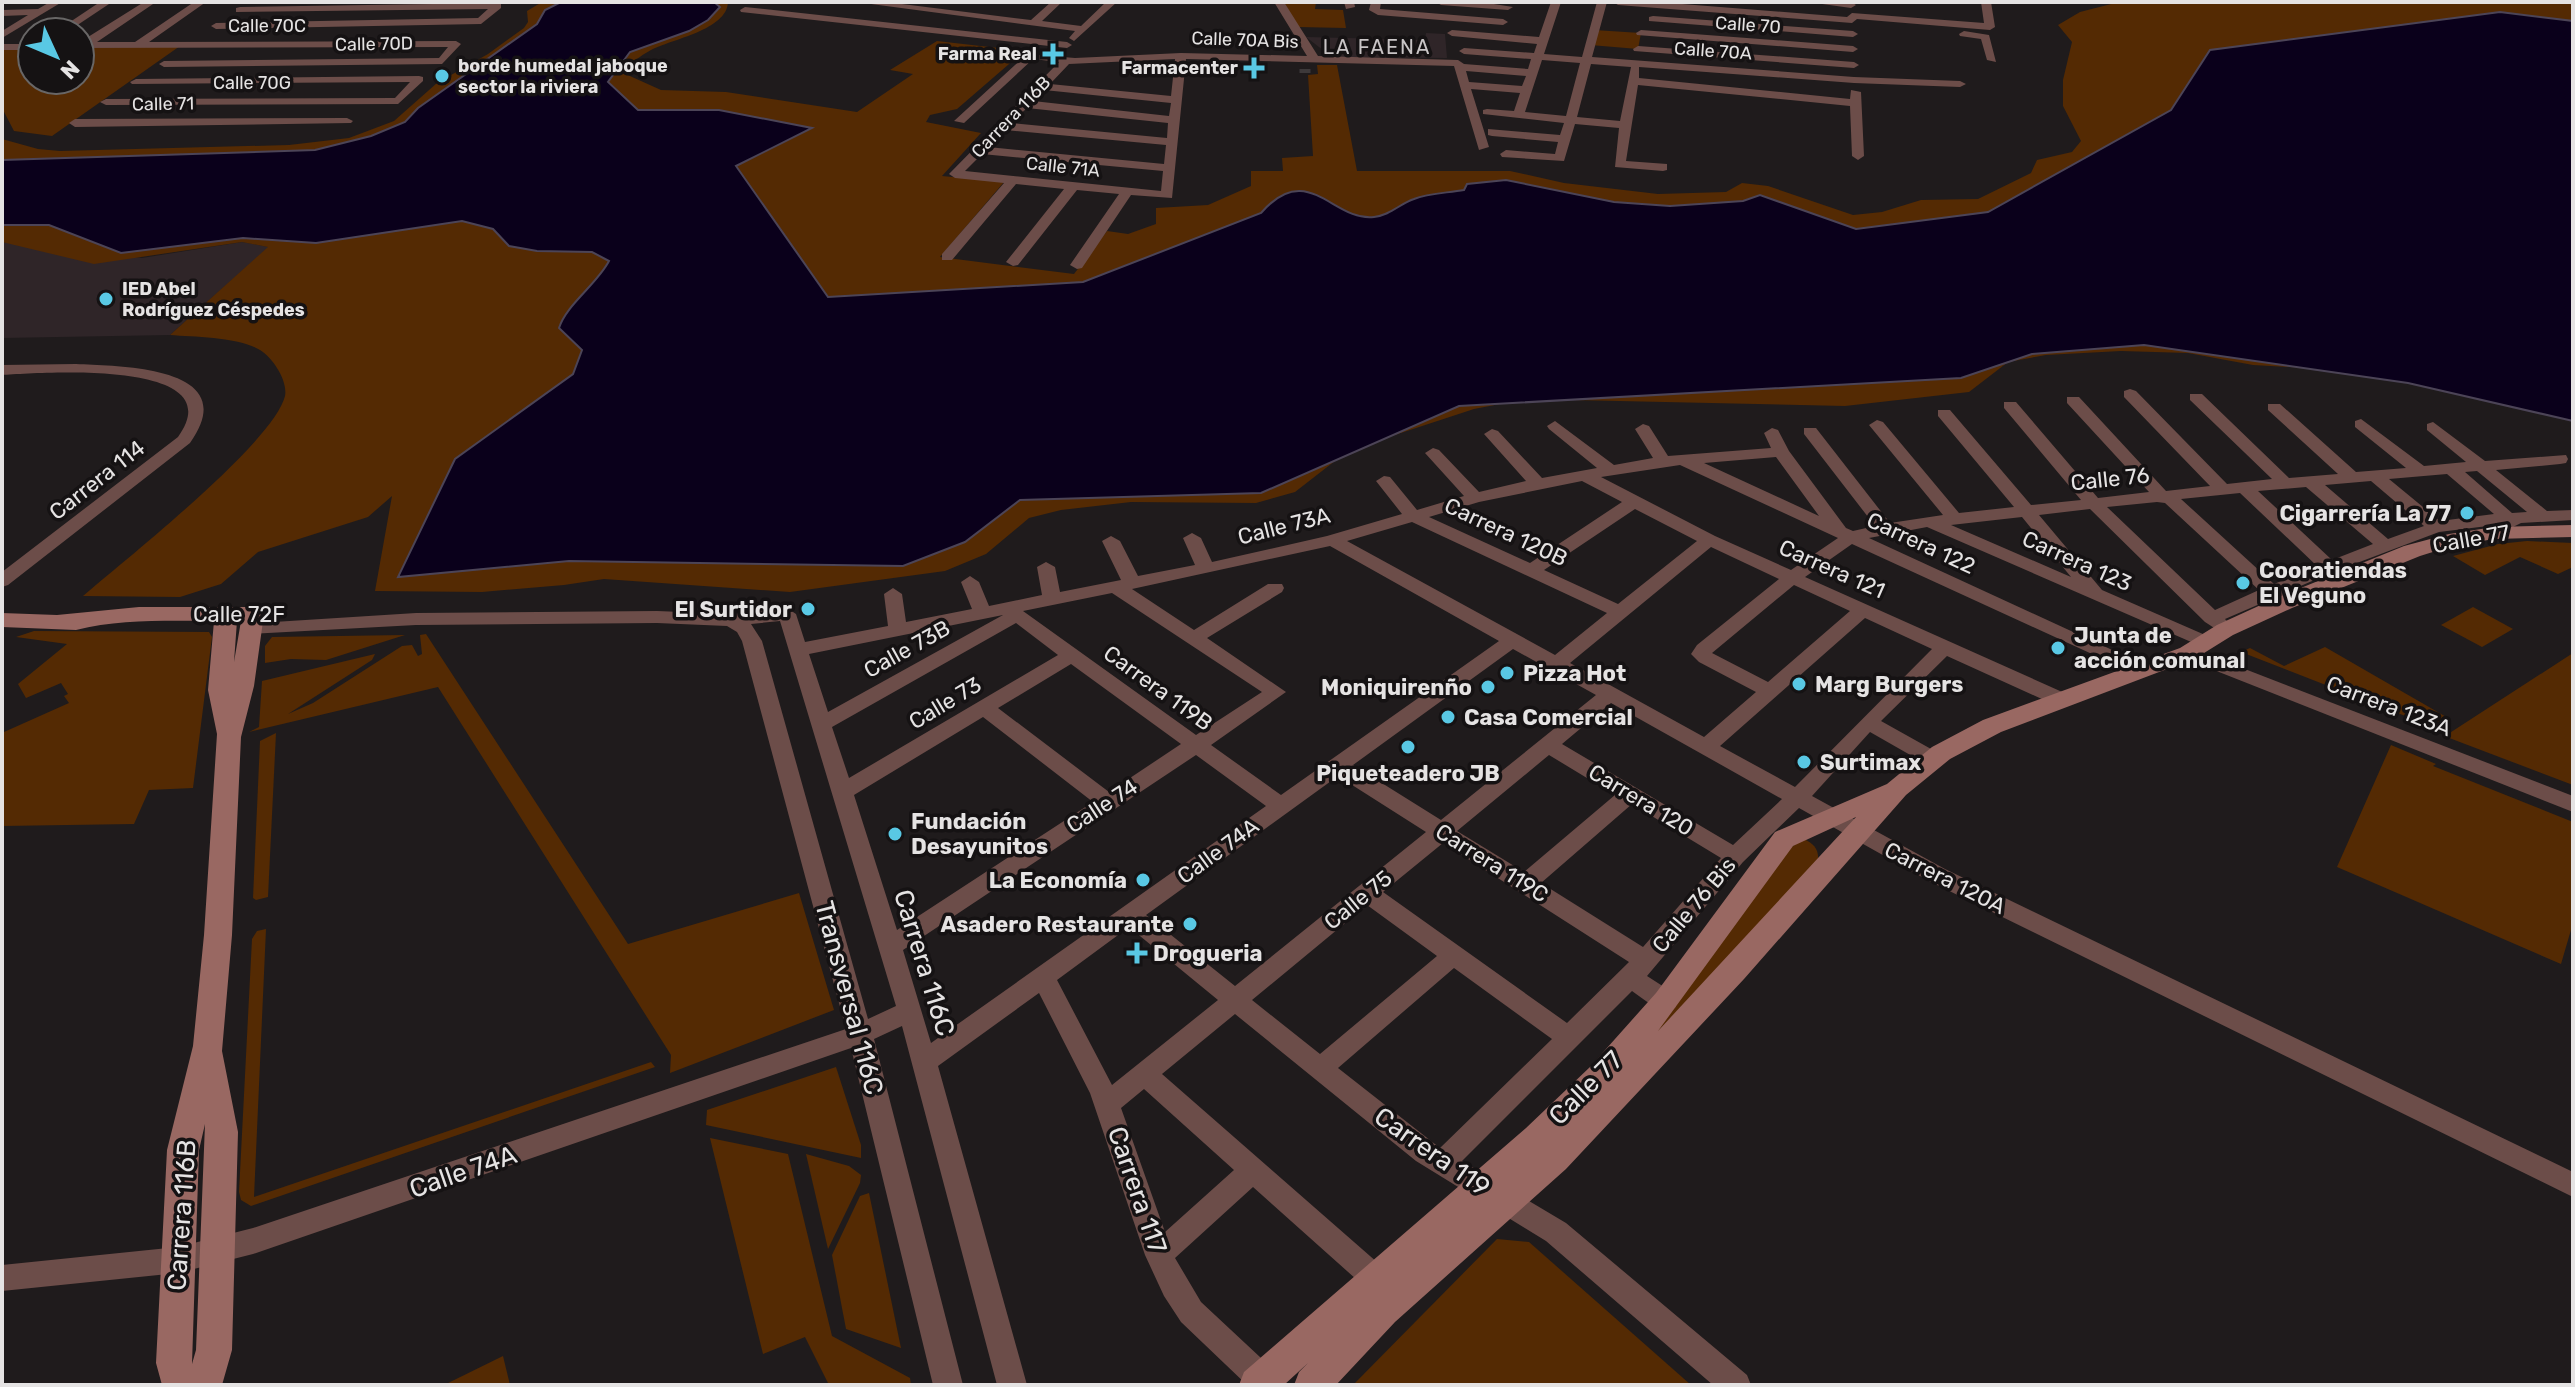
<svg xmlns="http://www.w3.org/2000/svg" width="2575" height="1387" font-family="Rubik,sans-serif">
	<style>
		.built { fill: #2f2528 }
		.green { fill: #542a03 }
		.water { fill: #0a001b; stroke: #4c4457; stroke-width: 2 }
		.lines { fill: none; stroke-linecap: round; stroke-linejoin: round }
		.street-tunnel { stroke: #3d393a; stroke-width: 11; stroke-dasharray: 11 6; stroke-linecap: butt }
		.street { fill: #6c4d49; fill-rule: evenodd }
		.secondary { fill: #996862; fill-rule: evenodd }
		.poi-dot { fill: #59c8e4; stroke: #151213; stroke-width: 3 }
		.labels { text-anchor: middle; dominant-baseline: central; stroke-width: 7; stroke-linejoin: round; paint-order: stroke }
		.far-street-label { font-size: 18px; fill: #e5e3e3; stroke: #151213 }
		.far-poi-label { font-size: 18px; font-weight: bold; fill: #e5e3e3; stroke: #151213; text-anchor: end }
		.far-neighbourhood-label { font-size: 20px; letter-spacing: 2px; fill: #c9c5c6; stroke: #151213 }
		.street-label { font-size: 22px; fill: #e5e3e3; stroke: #151213 }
		.poi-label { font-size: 22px; font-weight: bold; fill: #e5e3e3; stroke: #151213; text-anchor: start }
		.near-street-label { font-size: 26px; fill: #e5e3e3; stroke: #151213 }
	</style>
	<rect width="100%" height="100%" fill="#1f1b1c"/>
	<g class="built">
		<path d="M1426,33L1445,34L1447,58L1332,57L1306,37L1425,40Z"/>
		<path d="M2,242L142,258L242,242L269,247L170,335L2,338Z"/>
	</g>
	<g class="green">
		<path d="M542,2H728C727,30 672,39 651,50C640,56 630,64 621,72L661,90L726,92L857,112L913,74L890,70L937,41L1024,51L957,109L930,115L926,122L981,133L942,176L1004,182L940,257L1074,274L1107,231L1128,234L1156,224V208L1208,205L1251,186V171H1283L1282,158L1313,156L1308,75L1318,74L1317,65H1337L1357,171H1510L1564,183L1658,194L1726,192L1742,183L1768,186L1853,215L1882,212L1921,200L1978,199L2031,173L2037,160L2072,152L2081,141L2063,106V80L2072,42L2058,25L2080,12L2119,2H2573V383L2253,365L2188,353L2121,351L2046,355L2008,362L1969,392L1845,406L1526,399L1474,409L1349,450L1295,492L1256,503L1131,502L1061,510L1029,518L986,554L945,571L790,592L604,579L564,585L482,592L375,591L392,496L368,517L258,552L221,584L180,597L83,596C125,560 274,442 285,396C288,381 273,358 260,350C239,337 195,337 170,335L268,247L242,242L94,264L2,242V139L38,149L60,151L289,145L349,138L394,121L437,83L488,54L524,28L528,22L527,11Z"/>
		<path d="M1284,2H1316L1315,9L1343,10L1346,28L1298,27Z"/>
		<path d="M1594,30L1641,33L1638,49L1590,45Z"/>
		<path d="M180,46L52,136L14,131L2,108V49L32,48V80H80V48Z"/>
		<path d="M2527,541L2573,543V567L2558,574L2520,557L2485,575L2453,556L2498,544Z"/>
		<path d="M2473,607L2513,629L2482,647L2441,625Z"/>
		<path d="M34,631L209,632L212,637L193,788L149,790L134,824L2,826V728L4,732L69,703L64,696L68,694L61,683L26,698L18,684L67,644L16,637Z"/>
		<path d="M426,634L628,944L799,893L834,1010L670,1073L671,1055L438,687L249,732L259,727L262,681L375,654L372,660L288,714L313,703L402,646L412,645L418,656L422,654L420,635Z"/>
		<path d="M405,635L326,660L291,659L265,663V646L272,637Z"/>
		<path d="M2325,647L2448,718L2436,728L2241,652L2250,648L2284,666Z"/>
		<path d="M2573,653V785L2444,736H2445Z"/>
		<path d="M276,733L268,897L256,900L253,898L260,741Z"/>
		<path d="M2391,745L2436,764L2433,766L2573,822V923L2561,964L2337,867Z"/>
		<path d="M1804,839C1814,844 1819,849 1818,861L1649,1041L1774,858Z"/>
		<path d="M266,929L254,1197L651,1062L655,1067L251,1206L241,1200L239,1192L252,939L257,931Z"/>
		<path d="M836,1067L861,1145V1158L706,1125L707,1110Z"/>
		<path d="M710,1138L788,1154L832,1336L910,1378L911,1385H829L805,1337L763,1354Z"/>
		<path d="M806,1154L849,1166L861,1175L860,1183L828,1249Z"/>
		<path d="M869,1193L901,1348L846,1329L832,1255L860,1196Z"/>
		<path d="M1497,1239L1529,1242L1691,1385H1353Z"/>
		<path d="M503,1356L510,1385H444Z"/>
	</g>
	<path class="water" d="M561,2H714L720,7L708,20L689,31L630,52L608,82L638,110H719L812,128L736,166L828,297L1083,282L1261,213C1308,159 1333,222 1374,217C1391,215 1399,204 1414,199C1428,193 1448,193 1464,190L1467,184L1506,180L1614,202L1670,206L1743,201L1760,195L1856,229L1988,212L2171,110L2210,50L2500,12L2573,21V421L2408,383L2144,345L2032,354L1961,378L1459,406L1261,493L1020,500L965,542L903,566L569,561L398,577L455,459L573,374L582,350L559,328C566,305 597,284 609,261L592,252L537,251L509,246L493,229L462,221L316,243L243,238L121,253L49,225H2V160L315,150L371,136L405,122L418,108L537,24L545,10Z"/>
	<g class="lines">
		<path class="street-tunnel" d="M1305,69V73"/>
		<g class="street">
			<path d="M50,2H62L2,38V31L28,15L2,16V10L38,9Z"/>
			<path d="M100,2H112L67,32H55Z"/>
			<path d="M144,2H156L97,42H135L194,2H206L149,42L456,41L461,44L442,64L164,67L159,64L164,61L439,58L448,47L80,48V42Z"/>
			<path d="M856,2H886L1031,20L1051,2H1062L1042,21L1081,26L1106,2H1117L1074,41L1069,38L1075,31Z"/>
			<path d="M1274,2H1284L1318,56L1458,60L1464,64L1528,69L1531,59L1464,54L1459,51L1464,48L1534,53L1537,44L1452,36L1447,33L1452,30L1539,37L1551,2H1561L1544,54L1582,57L1597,2H1607L1592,57L1854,77L1960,81L1966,84L1960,87L1854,83L1639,67V78L1850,99L1851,90L1861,92L1864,156L1858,160L1852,156L1850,106L1638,85L1626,161L1667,164V170L1663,171L1615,167L1619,128L1575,124L1564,161L1502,157L1500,154L1506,150L1555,154L1558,142L1492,136L1488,135V129L1560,135L1564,123L1483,114V110L1487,109L1514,111L1520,93L1471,89L1489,147L1479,150L1454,66L1186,59L1172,198L1131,195L1082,268L1077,269L1070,265L1119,194L1077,190L1018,265L1013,266L1006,262L1064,189L1016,184L952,260H942V254L1004,183L955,178L949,174L1059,62L1033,59L964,123L954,121L1027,54L1075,58L1181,53L1307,56ZM1175,59L1171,96L1050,84L1069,64ZM1542,60L1580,63L1566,116L1525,112ZM1591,64L1631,67L1620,121L1577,117ZM1466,71L1526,76L1522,86L1469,82ZM1044,90L1171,103L1169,116L1033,101ZM1027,108L1168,123L1167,138L1011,123ZM1005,130L1166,145L1164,164L988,147ZM982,154L1163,171L1161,191L965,171Z"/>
			<path d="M1344,2H1354L1355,7L1346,9Z"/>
			<path d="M1371,2H1381L1380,9L1503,19L1508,22L1503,25L1378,15L1369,10Z"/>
			<path d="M1436,2H1481L1513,7L1508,10L1441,5Z"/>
			<path d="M1613,2H1657L1847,17L1852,13L1984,23L1981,2H1991L1995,27L1990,30L1857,19L1852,23L1618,5Z"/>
			<path d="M1808,2H1851L1856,5L1851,8Z"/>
			<path d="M497,3L501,4V8L481,24L216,29L211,26L216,23L478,18L488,9L236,12V8L240,7Z"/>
			<path d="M745,7L1067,42L1072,45L1067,48L741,12L740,10Z"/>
			<path d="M1653,16L1853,31L1858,34L1853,37L1649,21V17Z"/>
			<path d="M1641,30L1853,46L1858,49L1853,52L1637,35L1636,33Z"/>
			<path d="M1964,31L1989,35L1996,62L1987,60L1981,39L1960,36L1959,34Z"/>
			<rect x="2" y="44" width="30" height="6"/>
			<path d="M1638,46L1854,62L1859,65L1854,68L1634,51L1633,49Z"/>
			<path d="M419,76L423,77V81L398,104L106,105L100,102L106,99L395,98L410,82L132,84L130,82L136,79Z"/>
			<path d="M347,118L353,121L351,123L75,127L69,123L75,119Z"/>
			<path d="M76,364C123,366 244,367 190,443L8,585L2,587V572L178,437C235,358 38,373 2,375V365Z"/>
			<path d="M2130,389L2136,391L2227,484L2272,479L2190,400V394H2202L2289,478L2338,474L2268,410V404H2280L2356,472L2406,468L2355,427V421L2361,419L2424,466L2466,462L2427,430V424L2433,422L2485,461L2566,455L2568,459L2566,463L2560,464L2496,470L2547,511L2573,510V520L2521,523L2513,527L2504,524L2439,532L2341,569L2345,574L2342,578L2336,579L2326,575L2284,593L2287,598L2285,602L2278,604L2269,600L2225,619L2232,627L2222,633L2205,622L2090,509L2039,515L2102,590L2212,638L2215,642L2205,648L1927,527L1869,538L2147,666L2150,670L2147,674L2140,676L1852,544L1805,577L2069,695L2072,700L2069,705H2055L1947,656L1881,721L1940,754L1943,759L1940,764H1926L1870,732L1812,796L1945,869L2573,1172V1197L1929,881L1799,808L1743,862L1647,976L1675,994L1678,1001L1675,1008C1658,1013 1645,1000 1632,991L1462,1161L1566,1223L1747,1375L1751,1385H1713L1546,1241L1416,1161L1235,1014L1162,1074L1386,1270L1390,1279L1386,1288L1376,1292L1366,1288L1253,1187L1175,1258L1201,1302L1274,1370L1278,1380L1276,1385H1247L1181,1322L1164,1296L1145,1255L1090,1093L1039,993L938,1066L1027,1385H997L902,1026L874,1039L963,1385H933L851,1048L253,1254L178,1273L2,1291V1265L178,1247L253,1228L846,1029L742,641L737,632L727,626L657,623L416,625L251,634L244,632L241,628L244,624L416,613L657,611L731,614L787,608L796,614L805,642L888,626L884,594L893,588L902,594L906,622L972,609L961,582L970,576L979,582L989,606L1042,595L1037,567L1046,562L1055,567L1060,592L1121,580L1102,541L1111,536L1120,541L1138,576L1195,565L1183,538L1192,533L1201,538L1212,562L1327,536L1402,514L1376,481L1384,476L1390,477L1417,510L1464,496L1425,453L1433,448L1439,450L1479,492L1526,481L1484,434L1492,429L1498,431L1542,478L1597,468L1549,429L1547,426L1555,421L1614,465L1653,458L1635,429L1643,424L1649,426L1668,456L1771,448L1764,433L1772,428L1778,430L1789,451L1846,528L1853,531L1875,526L1804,434V428H1816L1890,523L1943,515L1869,425L1877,420L1883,422L1959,513L2014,507L1938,416V410H1950L2031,505L2081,500L2004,408V402H2016L2098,498L2149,492L2067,403V397H2079L2166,491L2210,486L2124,397V391ZM1776,457L1819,516L1704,463ZM1680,465L1838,538L1791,570L1715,536L1601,477ZM2477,471L2527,512L2512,513L2465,472ZM2447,474L2494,514L2440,521L2389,479ZM1582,481L1622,502L1530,563L1429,517L1479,502ZM2371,481L2424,526L2388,539L2325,485ZM2306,487L2373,544L2332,560L2258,491ZM2240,493L2317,566L2274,584L2181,499ZM2157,502L2165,503L2259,590L2215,610L2107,507ZM1635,509L1697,541L1618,604L1544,570ZM2022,517L2071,577L1951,525ZM1412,522L1607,613L1555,655L1347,541ZM1330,546L1499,641L1281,795L1211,745L1286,692L1207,638L1282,592L1284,588L1282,584H1268L1194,630L1132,589ZM1711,547L1779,579L1697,645L1691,654L1699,662L1756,692L1704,737L1570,663ZM1794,585L1850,611L1768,682L1712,653ZM1112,593L1262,692L1196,735L1023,611ZM1003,615L828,712L809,654ZM1865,618L1932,649L1795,787L1720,746ZM780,621L896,1006L868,1019L762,641L751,624ZM1016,623L1058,655L849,778L832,727ZM1513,649L1596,695L1441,820L1353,765ZM1071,664L1181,744L1109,792L998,708ZM1611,703L1782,799L1733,845L1562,744ZM983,717L1093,802L897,930L854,795ZM1196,755L1266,806L931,1043L903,950ZM1549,755L1615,795L1524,872L1457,831ZM1338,776L1426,832L1235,986L1146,915ZM1632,804L1721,858L1643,947L1541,883ZM1443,843L1629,962L1567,1023L1383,892ZM1367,905L1437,956L1320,1054L1252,1000ZM1129,927L1218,1000L1112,1085L1057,980ZM1454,968L1552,1039L1440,1148L1338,1068ZM1144,1089L1234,1170L1165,1232L1121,1108Z"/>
			<path d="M2188,647L2573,796V812L2181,657L2178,653L2181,649Z"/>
		</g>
		<g class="secondary">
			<path d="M2573,525V537L2494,539L2452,546L2420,556L2292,608L2233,635L2196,658L2001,732L1950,759L1906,795L1744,979L1566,1169L1395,1322L1336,1385H1294L1299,1372L1308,1363L1284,1385H1239L1244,1372L1526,1128L1590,1067L1656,993L1775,832L1887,784L1932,747L1983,720L2180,648L2217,625L2276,598L2404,546L2449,534L2494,527ZM1856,817L1658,1031L1793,846Z"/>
			<path d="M139,607H253L261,609L264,614L254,686L241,737L232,935L222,1051L238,1132L232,1350L222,1385H162L156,1363L167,1150L193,1046L204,935L217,734L208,690L214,621C168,621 120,619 76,630L2,627V613L57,615ZM237,621H241L234,662ZM205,1124L196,1350L192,1364L199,1150Z"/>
		</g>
	</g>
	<g class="poi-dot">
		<path d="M1049 42h8v8h8v8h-8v8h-8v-8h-8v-8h8z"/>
		<path d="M1250 56h8v8h8v8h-8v8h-8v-8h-8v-8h8z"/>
		<circle cx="442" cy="76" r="8"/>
		<circle cx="106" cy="299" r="8"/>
		<circle cx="2467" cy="513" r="8"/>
		<circle cx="2243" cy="583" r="8"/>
		<circle cx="808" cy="609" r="8"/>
		<circle cx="2058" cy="648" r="8"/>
		<circle cx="1507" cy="673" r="8"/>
		<circle cx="1799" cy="684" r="8"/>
		<circle cx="1488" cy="687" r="8"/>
		<circle cx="1448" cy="717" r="8"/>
		<circle cx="1408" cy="747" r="8"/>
		<circle cx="1804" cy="762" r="8"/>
		<circle cx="895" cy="834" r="8"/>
		<circle cx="1143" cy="880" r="8"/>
		<circle cx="1190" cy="924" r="8"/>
		<path d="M1133 941h8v8h8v8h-8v8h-8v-8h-8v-8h8z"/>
	</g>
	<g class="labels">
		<g class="far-street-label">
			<text transform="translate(1748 25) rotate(4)">Calle 70</text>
			<text x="267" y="26">Calle 70C</text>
			<text transform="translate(1245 40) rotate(2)">Calle 70A Bis</text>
			<text transform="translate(374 44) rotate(-1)">Calle 70D</text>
			<text transform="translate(1713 51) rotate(4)">Calle 70A</text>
			<text x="252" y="83">Calle 70G</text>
			<text transform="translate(163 104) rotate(-1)">Calle 71</text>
			<text transform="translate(1011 117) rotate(-46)">Carrera 116B</text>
			<text transform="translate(1063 167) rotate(6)">Calle 71A</text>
		</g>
		<g class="far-poi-label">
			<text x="1037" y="54">Farma Real</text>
			<text x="458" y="66" text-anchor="start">borde humedal jaboque<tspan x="458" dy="21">sector la riviera</tspan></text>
			<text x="1238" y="68">Farmacenter</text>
			<text x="122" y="289" text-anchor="start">IED Abel<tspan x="122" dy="21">Rodríguez Céspedes</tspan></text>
		</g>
		<g class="far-neighbourhood-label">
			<text x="1377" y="47">LA FAENA</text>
		</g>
		<g class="street-label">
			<text transform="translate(2110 479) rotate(-6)">Calle 76</text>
			<text transform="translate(97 480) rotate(-38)">Carrera 114</text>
			<text transform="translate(1284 526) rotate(-14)">Calle 73A</text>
			<text transform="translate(1506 532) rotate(25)">Carrera 120B</text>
			<text transform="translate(2471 539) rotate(-10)">Calle 77</text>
			<text transform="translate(1921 543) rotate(25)">Carrera 122</text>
			<text transform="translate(2077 561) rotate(24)">Carrera 123</text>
			<text transform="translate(1832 569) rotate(24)">Carrera 121</text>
			<text x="239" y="614">Calle 72F</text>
			<text transform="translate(907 649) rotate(-29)">Calle 73B</text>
			<text transform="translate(1158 688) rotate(36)">Carrera 119B</text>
			<text transform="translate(945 703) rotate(-31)">Calle 73</text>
			<text transform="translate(2389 706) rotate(21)">Carrera 123A</text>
			<text transform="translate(1641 800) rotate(31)">Carrera 120</text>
			<text transform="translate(1102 806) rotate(-33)">Calle 74</text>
			<text transform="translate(1218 851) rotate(-36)">Calle 74A</text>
			<text transform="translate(1492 863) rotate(32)">Carrera 119C</text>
			<text transform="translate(1945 878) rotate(27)">Carrera 120A</text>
			<text transform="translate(1358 900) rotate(-39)">Calle 75</text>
			<text transform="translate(1694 905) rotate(-50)">Calle 76 Bis</text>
		</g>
		<g class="poi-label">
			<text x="2451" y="513" text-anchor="end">Cigarrería La 77</text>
			<text x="2259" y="570">Cooratiendas<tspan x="2259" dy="25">El Veguno</tspan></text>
			<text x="792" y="609" text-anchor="end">El Surtidor</text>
			<text x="2074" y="635">Junta de<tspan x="2074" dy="25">acción comunal</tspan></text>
			<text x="1523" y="673">Pizza Hot</text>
			<text x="1815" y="684">Marg Burgers</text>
			<text x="1472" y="687" text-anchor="end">Moniquirenño</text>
			<text x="1464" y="717">Casa Comercial</text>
			<text x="1820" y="762">Surtimax</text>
			<text x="1408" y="773" text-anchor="middle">Piqueteadero JB</text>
			<text x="911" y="821">Fundación<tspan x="911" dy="25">Desayunitos</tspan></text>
			<text x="1127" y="880" text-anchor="end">La Economía</text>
			<text x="1174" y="924" text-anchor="end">Asadero Restaurante</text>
			<text x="1153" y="953">Drogueria</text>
		</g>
		<g class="near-street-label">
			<text transform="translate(924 963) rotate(73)">Carrera 116C</text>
			<text transform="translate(849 998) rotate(75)">Transversal 116C</text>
			<text transform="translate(1586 1088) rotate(-45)">Calle 77</text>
			<text transform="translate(1432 1152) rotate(35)">Carrera 119</text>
			<text transform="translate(463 1172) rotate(-19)">Calle 74A</text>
			<text transform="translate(1137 1190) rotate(71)">Carrera 117</text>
			<text transform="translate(182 1215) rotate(-86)">Carrera 116B</text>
		</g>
	</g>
	<rect width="2575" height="1387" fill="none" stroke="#e5e3e3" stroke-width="8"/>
	<g transform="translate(56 56) rotate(134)"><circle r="38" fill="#151213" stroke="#686666" stroke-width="2"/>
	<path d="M0-6L14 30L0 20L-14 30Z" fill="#59c8e4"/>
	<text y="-12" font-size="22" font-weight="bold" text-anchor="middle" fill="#e5e3e3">N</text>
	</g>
</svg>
